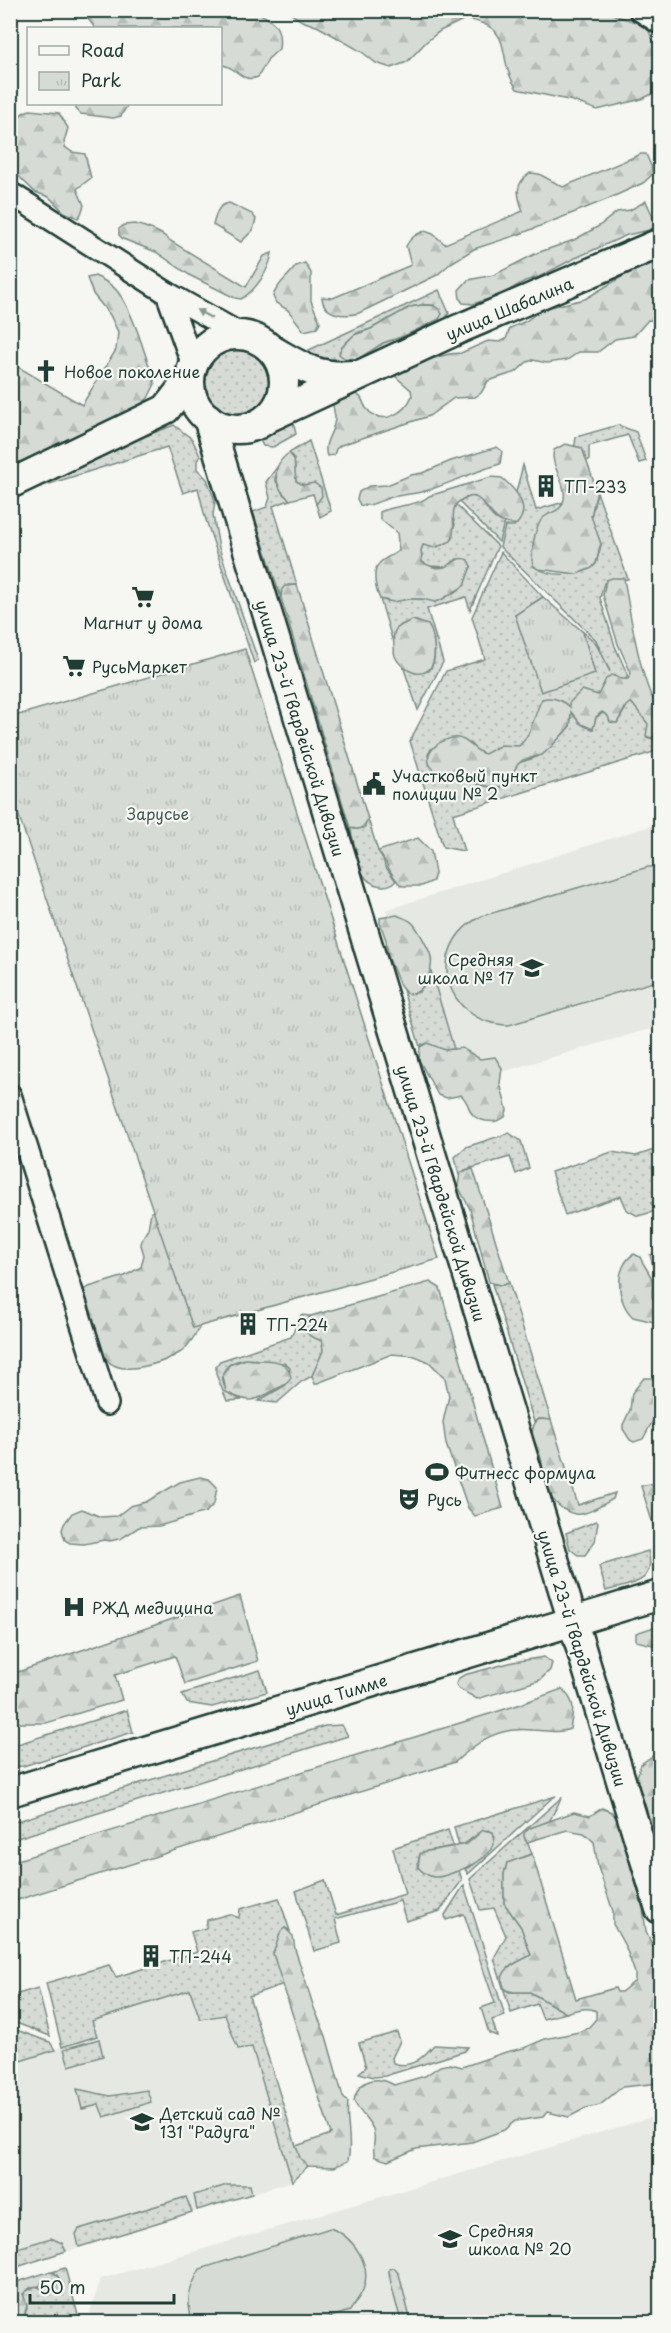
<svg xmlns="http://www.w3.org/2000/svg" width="671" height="2333" font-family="'Playpen Sans',sans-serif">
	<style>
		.built { fill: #e6e8e4 }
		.grass { fill: url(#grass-dots); stroke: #7a8c85; stroke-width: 1.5; fill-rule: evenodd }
		.forest { fill: url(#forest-firs); stroke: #7a8c85; stroke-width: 1.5 }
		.park { fill: url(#park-tufts); stroke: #7a8c85; stroke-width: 1.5 }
		.pitch { fill: #d6dbd6; stroke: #7a8c85; stroke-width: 1.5 }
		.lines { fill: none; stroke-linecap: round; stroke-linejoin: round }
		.street-casing { stroke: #1f3d34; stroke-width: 26 }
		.secondary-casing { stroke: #1f3d34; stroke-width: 33 }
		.street { stroke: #f6f6f2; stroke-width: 21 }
		.secondary { stroke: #f6f6f2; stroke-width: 28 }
		.oneway { fill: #8a9a93 }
		.labels { text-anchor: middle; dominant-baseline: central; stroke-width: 4.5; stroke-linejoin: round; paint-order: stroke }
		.street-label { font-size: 16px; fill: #1f3d34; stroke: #f6f6f2 }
		.poi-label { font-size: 16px; fill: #1f3d34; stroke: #f6f6f2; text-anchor: start }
		.park-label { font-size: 16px; fill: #445d54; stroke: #f6f6f2 }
	</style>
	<defs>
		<pattern id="grass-dots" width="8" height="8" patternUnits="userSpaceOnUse" patternTransform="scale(1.5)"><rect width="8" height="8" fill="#d6dbd6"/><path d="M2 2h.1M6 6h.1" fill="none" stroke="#b7bdb8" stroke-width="1.8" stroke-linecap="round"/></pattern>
		<pattern id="forest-firs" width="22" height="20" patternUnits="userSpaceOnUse" patternTransform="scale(1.5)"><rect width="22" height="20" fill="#d6dbd6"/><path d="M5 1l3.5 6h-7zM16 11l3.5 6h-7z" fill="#b7bdb8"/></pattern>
		<pattern id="park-tufts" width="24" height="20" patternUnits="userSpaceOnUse" patternTransform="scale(1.5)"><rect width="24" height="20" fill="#d6dbd6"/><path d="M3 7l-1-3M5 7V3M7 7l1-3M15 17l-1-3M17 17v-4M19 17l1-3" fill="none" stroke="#b7bdb8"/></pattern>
	</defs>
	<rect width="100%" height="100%" fill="#f6f6f2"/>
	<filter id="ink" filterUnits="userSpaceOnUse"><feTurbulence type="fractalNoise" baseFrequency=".0167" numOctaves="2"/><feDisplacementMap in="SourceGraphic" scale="12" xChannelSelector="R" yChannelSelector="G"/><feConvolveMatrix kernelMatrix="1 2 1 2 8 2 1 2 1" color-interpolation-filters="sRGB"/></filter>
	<g filter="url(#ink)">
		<g class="built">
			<path d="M660,823V1026L439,1090L386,910Z"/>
			<path d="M230,1977L292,2181L11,2269L10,2064L96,2036L92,2021Z"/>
			<path d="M660,2115V2322H93L90,2312L101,2279Z"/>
		</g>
		<g class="grass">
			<path d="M439,290L449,313L445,321L347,367L311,357L309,350ZM422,305H434L439,319L404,336L383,343L358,359L345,343L359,332L371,329L410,307Z"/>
			<circle cx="237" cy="380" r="35"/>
			<path d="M293,421L296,434L273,447L263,446L260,440L266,430Z"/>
			<path d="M174,425L192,439L200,456L197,461V469L207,479L215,501L213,515L219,548L258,660L254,663L205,517L198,488L183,493L167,447L27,491L130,442Z"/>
			<path d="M618,425L636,432L646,461L639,463L628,435L589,446V460L572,466L576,437Z"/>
			<path d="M309,441L331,511L320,517L316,504L319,500L310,484L303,485L296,481C293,472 298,460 289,453Z"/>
			<path d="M281,462L275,479L283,494L290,500L273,506L297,585H288L281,593V598L253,512L267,507L270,498L266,482Z"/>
			<path d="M523,465L536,510L564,502C559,513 548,519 540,527C533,535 531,556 533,566C548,577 583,578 596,564L601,545L591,517L597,492L628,579L604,583L600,598L615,646L628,676C622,687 606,685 599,696L582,690L571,708C575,720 581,726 593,729L596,717L603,713L609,717L611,722L617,723L627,706L632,702L649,725L646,737L653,739L658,735L660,728V750L453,814L464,851L443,847L410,741L446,671L485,659L472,617L501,552L543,597L515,615L595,674L583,632L595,642L610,672L596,640L500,547L505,526H514L517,523L515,496ZM571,712C571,716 571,723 570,726C566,733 545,751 538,756C522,765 518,756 510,778L479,785L460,775L430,764L428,755L431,749L470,743C478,754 486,758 495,748L519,746C527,739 534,729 534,718Z"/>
			<path d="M471,496L479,498L493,517L504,523L499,542L459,502Z"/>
			<path d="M456,505L498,546L470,610L466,597L427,609L443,662L418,710L403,666L415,673L429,671C440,658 435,623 415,621C410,620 405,624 401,625L392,639L380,599L386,601L409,599L441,600L458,590L471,567L457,559L447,567L429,566L422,562L421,550L423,545H442L446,542L455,525L452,513Z"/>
			<path d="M368,819L378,851L383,858L385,866L396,881C386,890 370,886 363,874C357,863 354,840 350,828L355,829L364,828Z"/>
			<path d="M431,971L454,1049L445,1050L422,1044L420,1047L403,990L406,993L419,992Z"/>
			<path d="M509,1133L521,1141L529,1168L516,1174L510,1157L465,1170L459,1175L455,1157L466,1147Z"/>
			<path d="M660,1148V1188L658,1189V1199L651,1203L656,1211L638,1216L627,1210L621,1196L565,1215L551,1172L612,1152L636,1156Z"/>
			<path d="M509,1283L551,1420L539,1419L534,1422L492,1284L503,1285Z"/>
			<path d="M301,1315L311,1316L303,1327L310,1336L322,1341L323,1351L312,1376L301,1382L277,1403L258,1401L286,1385L290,1368L284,1363C274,1362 251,1358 242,1360C216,1363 216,1391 242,1400L227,1401L216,1374V1366L220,1361L291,1337Z"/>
			<path d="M597,1521L598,1522L595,1541L585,1555H578L570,1549L566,1533Z"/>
			<path d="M648,1551C657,1584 630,1584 606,1591L599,1566Z"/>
			<path d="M260,1670L267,1692L212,1707L187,1703L182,1694Z"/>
			<path d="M127,1710L133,1732L23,1766L11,1767V1746Z"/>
			<path d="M342,1725L348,1736L11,1840V1823L325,1726Z"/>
			<path d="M556,1796L552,1798L468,1874L465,1869C478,1863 493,1851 495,1836L489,1830C477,1830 471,1843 459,1846L454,1827Z"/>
			<path d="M562,1797L549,1822L527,1830L525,1840L528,1843L532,1854L507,1863L504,1874V1903L521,1927L531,1955C512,1967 507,1960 503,1986L509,1992H530L566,2013L543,2019L537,2004L511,2013L494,1958L506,1936L494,1908L480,1910L470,1879Z"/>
			<path d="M448,1830L453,1846L423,1852L420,1854L418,1863L452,1873L459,1870L462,1880L440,1911L406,1921L400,1901L335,1919L341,1943L314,1951L296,1891L325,1880L336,1915L405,1894L393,1848Z"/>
			<path d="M464,1885L505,2016L492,2020L497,2036L489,2033L481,2008L495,2003L464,1914L446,1920L445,1915Z"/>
			<path d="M279,1898L290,1931L285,1928L276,1960L284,1984L249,1996L296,2146L308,2166L292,2181L252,2047L238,2049L225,2015L200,2019L190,1990L92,2021L97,2036L62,2047L46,1983L109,1965L116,1977L197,1952L191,1932L206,1928L207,1920L229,1914L239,1918L240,1909Z"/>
			<path d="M38,1988L50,2036L11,2021V1996Z"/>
			<path d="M11,2028L50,2042L55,2050L11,2064Z"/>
			<path d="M397,2032L400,2041L392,2058L393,2063C412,2069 422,2058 434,2045L468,2047L465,2051L385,2076L374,2077L359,2073L366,2067L359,2043Z"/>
			<path d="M99,2039L103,2056L69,2066L64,2049Z"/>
			<path d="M77,2089L110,2096L147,2090L151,2102L104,2117L99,2105L82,2109Z"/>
			<path d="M227,2185H250L252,2194L197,2210L194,2195Z"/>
			<path d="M186,2197L192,2212L79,2247L76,2234L79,2229Z"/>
			<path d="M51,2238L62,2243L66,2251L11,2269V2250Z"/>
			<path d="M65,2268L80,2322L20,2321L17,2317L24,2316L27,2309L23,2297L25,2292L35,2286L48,2291L55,2274L52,2272Z"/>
		</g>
		<g class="forest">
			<path d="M108,10L255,11C274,21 282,26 279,49L268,59L258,77C241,84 236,65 221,65L220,28H95L82,11Z"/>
			<path d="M287,11H609L616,16L646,25L660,55V90L642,99L597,110L573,101L517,89C494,56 518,27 465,19L440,31L426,42L407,62L391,68L376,63L362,52L319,27L302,21Z"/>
			<path d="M77,104H128L121,116L113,118L81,114L76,109Z"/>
			<path d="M30,110L59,113L68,128L64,142L65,147L72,152L85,154L91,178L77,189L84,205L81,214L78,218L64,212L49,197L35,192L11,169C10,147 4,118 30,110Z"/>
			<path d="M641,154H646L654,173L643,183L608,199L520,234L474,249L451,263L437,275L359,313C344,317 323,315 322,297L333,298L411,265L406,246C411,237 416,234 425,231L433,234L445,244L523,211C517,195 514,184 530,173L539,174L563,187Z"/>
			<path d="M646,201L658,228L627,235L571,260L539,277L525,281L503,294L473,304L463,303L460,299L459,290L468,280L494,275L537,253L574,240L599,226L617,212L630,210Z"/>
			<path d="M229,203L252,214L256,219L253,230L241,242L213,225C216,215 217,205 229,203Z"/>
			<path d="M135,224C146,227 162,232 169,240L246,287L264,256L272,253C269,271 256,290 241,299L235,298L191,276L156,252L123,239L119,235V229L124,225Z"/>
			<path d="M660,258V321L648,320L634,336L615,339L598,352H579L567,360L547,363L533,360L527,362L516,372L488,381L481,393L475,397L454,398L429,416L341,445L336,449L334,455L327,456C322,442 335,432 335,418C335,413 333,409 333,403C339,398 347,392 355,394C363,396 362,402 366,408C381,427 405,414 412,396L411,390L396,377L397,371L402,367L449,354L461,353L488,341L500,342L506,339L510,328L526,321L542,309L585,299L638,267Z"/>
			<path d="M305,263L311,273V301L320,322L317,328L304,331L288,310L276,303L273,296C277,284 289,276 296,266Z"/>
			<path d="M95,276C104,280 112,284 118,292C134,313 146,358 155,384L148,398L124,418L11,473L10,362L82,405L116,350L118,332L110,315L93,294L87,278Z"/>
			<path d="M422,305C432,305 438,305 442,314L439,319L404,336L383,343L358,359L344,358L339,354L341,348L354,335L371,329L410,307Z"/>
			<path d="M565,444L582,448L597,491L591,516L601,544L596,563L592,568L577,574L538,569L533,565C531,553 534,525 544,517C553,510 561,513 564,499C567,482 549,466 554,450Z"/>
			<path d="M497,447L502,451L500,464C476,471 453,482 429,490C417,494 404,494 392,497C381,500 371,507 360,505L357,499L359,492L369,486L387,485L411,475L422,473L451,461Z"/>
			<path d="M289,453L294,459L296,481L303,485L314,483L321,488L322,496L316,504L313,494L290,500C274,487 270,466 289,453Z"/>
			<path d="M491,477L502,478C515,489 532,507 517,524C485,527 487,486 463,499C445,508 459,526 451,541L435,548L423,545L421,550L422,562C451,579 452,552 468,560L471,566L464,586L441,600L435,602L422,599H409L393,602L380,599C376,591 372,573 378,565C381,559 393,555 399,551L397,533L380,519V512C395,505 418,506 429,496Z"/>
			<path d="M612,578H624C628,603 642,695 660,709C661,720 662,731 652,738L646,736L648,724L631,702L626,706L617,723L610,722L608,716L602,712L596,717L593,729L581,724L571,712L570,726L553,745L542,755L523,760L518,764L510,778L500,787C492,787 484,787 477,783C470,780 463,775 455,774C448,773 440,776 433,769C418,754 443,736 458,738C470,740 473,751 485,754L501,745L519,746C533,733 533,716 542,699C552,696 562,700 570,707L569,703L582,690L598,695L606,679L611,675L622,679H628L631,673L618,644L603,595L606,580Z"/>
			<path d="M297,585L368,819C363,828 360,831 350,828L281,598L282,589L285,586Z"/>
			<path d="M412,620L428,625C434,633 435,647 434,657C431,683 403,674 395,656C393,650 395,653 394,647C392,628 395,628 412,620Z"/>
			<path d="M418,838L431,851L435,873L433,881L422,886H402C390,876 387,862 378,851Z"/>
			<path d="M397,915C401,917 407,919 410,921C416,924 430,951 431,957C434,970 422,999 406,993L400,986L388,956L386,940L380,923V918Z"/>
			<path d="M427,1043L445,1050L462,1048L480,1059L495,1057L502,1068L500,1083L507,1110L505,1117C498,1122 494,1122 486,1121C465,1117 473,1106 461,1095L447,1098L438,1095L419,1060L420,1047Z"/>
			<path d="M473,1169L509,1283L500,1285L489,1282L470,1209L458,1186L460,1173Z"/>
			<path d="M167,1205L200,1326C197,1333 187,1348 181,1352C165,1362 122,1378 107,1360C93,1343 88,1316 81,1296L83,1290L89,1287L125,1276L141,1267L144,1255L141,1245L142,1239L148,1229L151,1212Z"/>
			<path d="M634,1254L640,1257C643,1264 649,1272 652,1279C655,1289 646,1299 660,1304V1319L654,1322L633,1317C616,1302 614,1266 634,1254Z"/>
			<path d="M430,1282L440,1288L503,1508L475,1516L468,1508L446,1444L443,1422L449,1396L445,1378L429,1362L415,1356L392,1354L315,1384L312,1376L323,1351L322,1341L310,1336L303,1327L311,1316Z"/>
			<path d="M246,1359C264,1362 288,1355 291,1378C287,1385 283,1386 276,1389C255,1402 249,1404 226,1392L223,1376L229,1365Z"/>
			<path d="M644,1378H660V1407L643,1439L634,1442L630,1440L623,1429V1425L630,1410L632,1393Z"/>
			<path d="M539,1419L551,1420L578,1505L615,1493L613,1499C604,1504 586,1516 575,1514C560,1511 548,1496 543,1483C541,1474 544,1465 540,1455C538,1449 538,1453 535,1448C530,1440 531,1424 539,1419Z"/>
			<path d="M200,1477L209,1479L217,1487L214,1504L206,1512L159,1526L139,1527L122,1538L110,1541L104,1540L84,1544L70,1543L65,1540L62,1530L64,1524L72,1513L82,1509L101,1517L117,1516L130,1506L146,1502L180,1482Z"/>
			<path d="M655,1483L660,1499V1536L657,1537L641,1486Z"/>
			<path d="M240,1596L258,1661L185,1684L175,1656L115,1675L122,1700L46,1723H11V1677L15,1673Z"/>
			<path d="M660,1625V1644L653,1645L636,1641V1633Z"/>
			<path d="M544,1657L552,1663L550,1670L540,1680L477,1699L458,1688L456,1684L459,1678L464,1675L513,1662Z"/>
			<path d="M562,1689C577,1703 573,1710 570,1729C558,1734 544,1730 532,1730C497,1727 480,1740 455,1762L11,1902V1862L515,1706Z"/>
			<path d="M658,1752L660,1760V1859L635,1783L641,1764Z"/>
			<path d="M602,1808L612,1812L619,1823L643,1909L646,1931L660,1962V1981L652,1995V1999L658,2012L660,2028V2083L622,2087L600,2105L586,2108L569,2117L547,2112L543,2117L515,2121L504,2130L472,2142L416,2149L388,2161L375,2157C371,2149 377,2138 373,2129C368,2118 358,2111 354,2101C358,2079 377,2075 394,2085L425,2076L440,2066L451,2064L462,2067L506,2052L524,2048L545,2039L579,2032L589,2027L596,2019V2011C588,2006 575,2010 566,2013L530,1992H514L505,1990C494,1969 518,1963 531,1955L521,1927L504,1903V1874L507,1863L532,1854L576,1999L615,1988L617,1992H621L635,1981V1973L626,1948L613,1924V1911L598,1867L594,1842L584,1833L567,1830L527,1842L524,1837V1833L530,1828L574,1812L590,1816Z"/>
			<path d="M483,1830L493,1832C500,1853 473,1865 458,1871C451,1873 442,1878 434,1877C428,1876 422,1872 418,1867L420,1854L423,1852L467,1844Z"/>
			<path d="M285,1928L293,1936L295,1949L314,2008L326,2036L343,2097L348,2102C345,2122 353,2140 348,2161L334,2167L308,2166L300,2158L296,2146L331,2134L273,1954L281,1931Z"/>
			<path d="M394,2268L399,2274L411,2322H402C399,2315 388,2276 389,2269Z"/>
			<path d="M48,2272L55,2273L59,2278L55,2290L52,2292L39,2286L31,2287L23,2294L27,2305L24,2316L17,2317L11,2313V2284Z"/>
		</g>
		<g class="park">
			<path d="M543,597L583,632L595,674L541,692L515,615Z"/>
			<path d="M245,649L439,1259L193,1328L11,793V717Z"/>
			<path d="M660,1252V1290L650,1255Z"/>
		</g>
		<g class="pitch">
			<path d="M648,867H660V980L509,1025C443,1024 423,945 482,916Z"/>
			<path d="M330,2228C353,2236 373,2265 363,2290C360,2297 354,2304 350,2311L314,2322H193C185,2300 189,2289 200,2269Z"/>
		</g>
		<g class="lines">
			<g class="street-casing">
				<g id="street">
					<path d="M640,10L660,23"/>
					<path d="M10,193L167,293L240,334"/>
					<path d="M167,293L193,365"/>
					<path d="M10,1095L107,1404"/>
				</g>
			</g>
			<g class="secondary-casing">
				<g id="secondary">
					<circle cx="237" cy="382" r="47"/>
					<path d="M272,350C304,368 316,378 354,375"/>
					<path d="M208,418L660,1909"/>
					<path d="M267,418L461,328L660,243"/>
					<path d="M10,484L166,409L190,378"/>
					<path d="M10,1792L660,1595"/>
				</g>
			</g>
			<use href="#street" class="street"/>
			<use href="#secondary" class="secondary"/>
		</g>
		<defs><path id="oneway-solid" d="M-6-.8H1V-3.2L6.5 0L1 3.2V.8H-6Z" transform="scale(1.5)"/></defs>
		<use class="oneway" href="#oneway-solid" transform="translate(204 314) rotate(-151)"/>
	</g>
	<defs>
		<g id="church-bare" transform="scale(1.8)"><path d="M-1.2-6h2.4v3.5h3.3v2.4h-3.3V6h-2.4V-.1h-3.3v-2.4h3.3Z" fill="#1f3d34" stroke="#f6f6f2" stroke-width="2.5" paint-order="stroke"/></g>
		<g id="building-bare" transform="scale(1.8)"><path d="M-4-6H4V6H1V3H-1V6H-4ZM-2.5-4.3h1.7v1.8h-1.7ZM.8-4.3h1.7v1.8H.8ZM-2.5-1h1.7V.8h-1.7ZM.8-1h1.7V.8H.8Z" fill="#1f3d34" stroke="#f6f6f2" stroke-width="2.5" paint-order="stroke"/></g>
		<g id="supermarket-bare" transform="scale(1.8)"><path d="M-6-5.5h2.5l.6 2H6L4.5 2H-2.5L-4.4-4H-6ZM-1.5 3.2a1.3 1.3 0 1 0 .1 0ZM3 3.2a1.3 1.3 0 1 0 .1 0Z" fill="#1f3d34" stroke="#f6f6f2" stroke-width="2.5" paint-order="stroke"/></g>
		<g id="civic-bare" transform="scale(1.8)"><path d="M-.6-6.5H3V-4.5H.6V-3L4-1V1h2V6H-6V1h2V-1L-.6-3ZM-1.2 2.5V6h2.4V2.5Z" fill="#1f3d34" stroke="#f6f6f2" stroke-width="2.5" paint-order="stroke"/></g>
		<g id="school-bare" transform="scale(1.8)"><path d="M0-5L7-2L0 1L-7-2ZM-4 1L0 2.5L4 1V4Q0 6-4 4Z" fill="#1f3d34" stroke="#f6f6f2" stroke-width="2.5" paint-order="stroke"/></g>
		<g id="stadium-bare" transform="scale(1.8)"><path d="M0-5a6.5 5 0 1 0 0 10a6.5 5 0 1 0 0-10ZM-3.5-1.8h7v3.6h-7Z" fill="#1f3d34" stroke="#f6f6f2" stroke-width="2.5" paint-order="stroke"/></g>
		<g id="theatre-bare" transform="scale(1.8)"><path d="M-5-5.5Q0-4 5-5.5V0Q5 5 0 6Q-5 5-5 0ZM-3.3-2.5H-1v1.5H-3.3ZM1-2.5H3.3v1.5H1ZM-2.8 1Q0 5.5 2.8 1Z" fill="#1f3d34" stroke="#f6f6f2" stroke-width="2.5" paint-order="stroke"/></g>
		<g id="hospital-bare" transform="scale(1.8)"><path d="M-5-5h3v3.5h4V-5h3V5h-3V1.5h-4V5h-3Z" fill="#1f3d34" stroke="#f6f6f2" stroke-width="2.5" paint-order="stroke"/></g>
	</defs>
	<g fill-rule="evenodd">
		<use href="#church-bare" x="46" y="371"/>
		<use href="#building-bare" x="546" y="486"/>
		<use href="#supermarket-bare" x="143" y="597"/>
		<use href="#supermarket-bare" x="74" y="666"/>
		<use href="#civic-bare" x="374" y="784"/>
		<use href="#school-bare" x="532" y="968"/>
		<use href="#building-bare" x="248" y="1324"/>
		<use href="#stadium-bare" x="437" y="1472"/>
		<use href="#theatre-bare" x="409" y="1499"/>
		<use href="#hospital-bare" x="74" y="1607"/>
		<use href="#building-bare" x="151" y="1956"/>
		<use href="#school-bare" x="142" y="2122"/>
		<use href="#school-bare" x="450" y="2239"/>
	</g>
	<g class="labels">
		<g class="street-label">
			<text transform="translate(509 308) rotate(-23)">улица Шабалина</text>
			<text transform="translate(301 728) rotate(73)">улица 23-й Гвардейской Дивизии</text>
			<text transform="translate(442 1193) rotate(73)">улица 23-й Гвардейской Дивизии</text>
			<text transform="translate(583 1658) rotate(73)">улица 23-й Гвардейской Дивизии</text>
			<text transform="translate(336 1694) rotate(-17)">улица Тимме</text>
		</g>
		<g class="poi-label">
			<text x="64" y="371">Новое поколение</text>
			<text x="564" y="486">ТП-233</text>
			<text x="143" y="622" text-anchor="middle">Магнит у дома</text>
			<text x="92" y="666">РусьМаркет</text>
			<text x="392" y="775">Участковый пункт<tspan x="392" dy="18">полиции № 2</tspan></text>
			<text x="514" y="959" text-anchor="end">Средняя<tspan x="514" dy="18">школа № 17</tspan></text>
			<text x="266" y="1324">ТП-224</text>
			<text x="455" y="1472">Фитнесс формула</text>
			<text x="427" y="1499">Русь</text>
			<text x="92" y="1607">РЖД медицина</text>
			<text x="169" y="1956">ТП-244</text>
			<text x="160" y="2113">Детский сад №<tspan x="160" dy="18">131 "Радуга"</tspan></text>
			<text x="468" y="2230">Средняя<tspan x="468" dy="18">школа № 20</tspan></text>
		</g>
		<g class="park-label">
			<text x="158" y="813">Зарусье</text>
		</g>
	</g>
	<rect width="671" height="2333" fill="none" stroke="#f6f6f2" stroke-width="36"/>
	<rect x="18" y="18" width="635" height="2297" fill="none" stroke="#1f3d34" stroke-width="2" filter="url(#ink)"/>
	<rect x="27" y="27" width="195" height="78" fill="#f6f6f2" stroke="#a0aca6" stroke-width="1.5"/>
	<rect x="39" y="46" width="30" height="9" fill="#f6f6f2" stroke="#a0aca6" stroke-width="1.5"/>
	<text x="81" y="57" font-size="18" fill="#1f3d34">Road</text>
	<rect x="39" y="72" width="30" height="18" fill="url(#park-tufts)" stroke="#a0aca6" stroke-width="1.5"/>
	<text x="81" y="87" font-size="18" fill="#1f3d34">Park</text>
	<path d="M30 2294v9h144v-9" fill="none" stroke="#1f3d34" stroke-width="3"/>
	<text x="39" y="2294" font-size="18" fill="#1f3d34" stroke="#f6f6f2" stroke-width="4.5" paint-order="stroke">50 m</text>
</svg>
